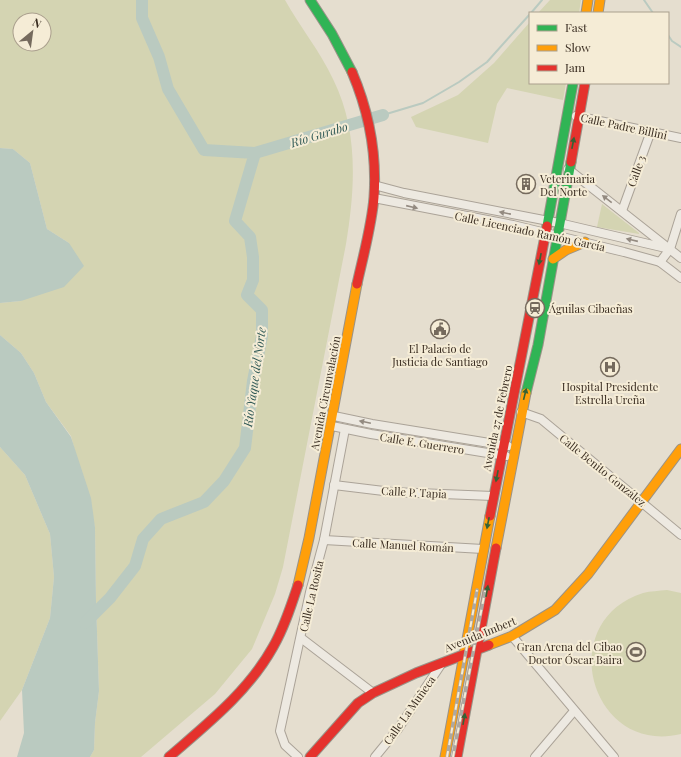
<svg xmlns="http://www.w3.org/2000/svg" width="681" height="757" font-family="'Playfair Display',serif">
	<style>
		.green { fill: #d4d4b2; fill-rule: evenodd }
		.water { fill: #bacac0 }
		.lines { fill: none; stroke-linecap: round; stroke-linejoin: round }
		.stream { stroke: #bacac0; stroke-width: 2 }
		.river { stroke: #bacac0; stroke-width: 12 }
		.street-casing { stroke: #aba398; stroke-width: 10 }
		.fast-casing { stroke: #9a9388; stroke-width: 11 }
		.slow-casing { stroke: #9a9388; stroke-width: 11 }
		.jam-casing { stroke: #9a9388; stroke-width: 11 }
		.street { stroke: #ede9e1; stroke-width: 8 }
		.fast { stroke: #30b455; stroke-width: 9 }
		.slow { stroke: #ff9f0a; stroke-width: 9 }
		.jam { stroke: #e5322d; stroke-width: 9 }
		.rail-casing { stroke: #ada8a1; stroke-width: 3.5 }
		.rail { stroke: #f5ecd6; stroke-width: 2; stroke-dasharray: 6; stroke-linecap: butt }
		.oneway { fill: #356235 }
		.oneway2 { fill: #938a80 }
		.labels { text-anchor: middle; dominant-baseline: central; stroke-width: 4; stroke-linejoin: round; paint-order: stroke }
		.street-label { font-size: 11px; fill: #392c20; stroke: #f5ecd6 }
		.poi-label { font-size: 11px; fill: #392c20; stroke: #f5ecd6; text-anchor: start }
		.water-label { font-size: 12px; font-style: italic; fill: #305956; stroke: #f5ecd6 }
	</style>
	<rect width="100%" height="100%" fill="#e5decf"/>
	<g class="green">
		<path d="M0,0H285C300,27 320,51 333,79C359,131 355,189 346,244L283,567L275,594L252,649L215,694L141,757H90L94,750L95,723L99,691L96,601L95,527L71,436L46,402L34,373L21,353L0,335V303L21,301L69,243L47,229L30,163L13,149L0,148ZM20,20H44V44H20Z"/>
		<path d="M550,0H581L579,13H538Z"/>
		<path d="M530,22V83H566L563,100L507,88L497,104L488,143L416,127L411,117L458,95L494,63Z"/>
		<path d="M602,204L639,233V234L597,227Z"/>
		<path d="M0,447L25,475L50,534L54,577L50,618L22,690L0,721Z"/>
		<path d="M667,590L681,593V734C591,756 553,622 643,593C650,591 659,591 667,590Z"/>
	</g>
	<g class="water">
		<path d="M0,148L13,149L30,163L47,229L69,243L84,266L64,287L21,301L0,303Z"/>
		<path d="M0,335L21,353L34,373L46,402L71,437L91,498L95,527L96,601L99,691L95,723L94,750L90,757H17L24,733L22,690L50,618L54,577L50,534L25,475L0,447Z"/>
	</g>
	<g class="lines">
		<g class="stream">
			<path d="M644,0L653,13"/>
			<path d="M531,13L542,0"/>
			<path d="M668,35L672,41L681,47"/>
			<path d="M383,115L423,103L459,82L487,62L530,14"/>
		</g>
		<g class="river">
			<path d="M255,153L383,115"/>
			<path d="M85,623L110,598L135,566L143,539L161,519L204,502L224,481L245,448L253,381L262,336V310L247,295L253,280V257L250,237L235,221L255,153L204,150L168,89L159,57L142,18V0"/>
		</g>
		<g class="street-casing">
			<g id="street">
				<path d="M576,116L681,138"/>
				<path d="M568,169L681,258"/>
				<path d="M374,185L404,193L559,223L670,249"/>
				<path d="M374,198L513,225L624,252L660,262L681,278"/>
				<path d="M622,211L651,131"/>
				<path d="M660,262L670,249L681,214"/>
				<path d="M521,412L541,419L681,535"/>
				<path d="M334,416L372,424L508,446"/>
				<path d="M332,426L371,434L506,456"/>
				<path d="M334,485L392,492L493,496"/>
				<path d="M324,540L483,549"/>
				<path d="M512,636L614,757"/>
				<path d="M301,638L373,693"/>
				<path d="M298,757L285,745L280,731L310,592L324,540L345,429"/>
				<path d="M375,757L398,729L442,663"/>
				<path d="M535,757L574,711"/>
			</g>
		</g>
		<g class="fast-casing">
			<g id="fast">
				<path d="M310,0L332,34L352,72"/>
				<path d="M547,226L573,83"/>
				<path d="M526,393L538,345L571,162"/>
			</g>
		</g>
		<g class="slow-casing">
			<g id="slow">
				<path d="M586,13L588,0"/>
				<path d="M598,13L600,0"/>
				<path d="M553,259L566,250L585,242"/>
				<path d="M496,548L526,393"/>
				<path d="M298,585L309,538L357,284"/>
				<path d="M489,645L512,636L555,610L588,574L681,449"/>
				<path d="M445,757L490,516"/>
			</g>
		</g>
		<g class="jam-casing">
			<g id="jam">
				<path d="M352,72C369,112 377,153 374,197C372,224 363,257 357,284"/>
				<path d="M571,162L585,83"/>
				<path d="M490,516L547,226"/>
				<path d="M169,757C207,724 248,692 273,647C284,628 291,606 298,585"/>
				<path d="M310,757L358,703L373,693L416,673L489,645"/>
				<path d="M457,757L496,548"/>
			</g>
		</g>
		<use href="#street" class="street"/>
		<use href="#fast" class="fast"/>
		<use href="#slow" class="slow"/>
		<use href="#jam" class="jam"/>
		<g class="rail-casing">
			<g id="rail">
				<path d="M447,757L477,590"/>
				<path d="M453,757L485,591"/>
			</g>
		</g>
		<use href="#rail" class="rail"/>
	</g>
	<defs><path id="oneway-solid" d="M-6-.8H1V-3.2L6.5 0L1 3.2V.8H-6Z"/></defs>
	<g class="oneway">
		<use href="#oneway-solid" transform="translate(573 143) rotate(-79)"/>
		<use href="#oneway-solid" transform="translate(540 259) rotate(101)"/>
		<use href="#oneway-solid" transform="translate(525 394) rotate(-76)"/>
		<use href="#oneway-solid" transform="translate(497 476) rotate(101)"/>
		<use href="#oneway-solid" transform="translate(488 523) rotate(101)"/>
		<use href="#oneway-solid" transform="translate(487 591) rotate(-80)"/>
		<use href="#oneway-solid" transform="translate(464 719) rotate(-80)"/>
	</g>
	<g class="oneway2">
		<use href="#oneway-solid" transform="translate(607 199) rotate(-142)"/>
		<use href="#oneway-solid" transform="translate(412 207) rotate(13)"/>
		<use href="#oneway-solid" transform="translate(505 213) rotate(-169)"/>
		<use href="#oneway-solid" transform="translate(632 240) rotate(-167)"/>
		<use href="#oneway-solid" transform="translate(365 422) rotate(-168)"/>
	</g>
	<defs>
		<g id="building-ring" transform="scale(1)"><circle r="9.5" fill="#f5ecd6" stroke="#756a5d" stroke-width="1.5"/><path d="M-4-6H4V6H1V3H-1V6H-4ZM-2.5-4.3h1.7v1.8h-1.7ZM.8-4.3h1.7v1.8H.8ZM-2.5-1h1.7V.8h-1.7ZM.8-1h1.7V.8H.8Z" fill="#756a5d"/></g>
		<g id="station-ring" transform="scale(1)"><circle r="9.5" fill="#f5ecd6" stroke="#756a5d" stroke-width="1.5"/><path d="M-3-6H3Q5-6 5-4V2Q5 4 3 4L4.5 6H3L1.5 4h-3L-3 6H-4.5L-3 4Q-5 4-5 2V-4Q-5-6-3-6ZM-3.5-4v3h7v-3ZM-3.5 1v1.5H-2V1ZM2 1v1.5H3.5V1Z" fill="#756a5d"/></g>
		<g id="civic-ring" transform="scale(1)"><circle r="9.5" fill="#f5ecd6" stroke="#756a5d" stroke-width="1.5"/><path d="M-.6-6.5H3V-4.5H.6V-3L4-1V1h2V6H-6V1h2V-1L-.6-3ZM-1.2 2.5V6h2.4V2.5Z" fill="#756a5d"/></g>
		<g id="hospital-ring" transform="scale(1)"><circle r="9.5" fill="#f5ecd6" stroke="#756a5d" stroke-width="1.5"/><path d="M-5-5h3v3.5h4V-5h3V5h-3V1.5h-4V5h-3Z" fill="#756a5d"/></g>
		<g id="stadium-ring" transform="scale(1)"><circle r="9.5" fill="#f5ecd6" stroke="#756a5d" stroke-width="1.5"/><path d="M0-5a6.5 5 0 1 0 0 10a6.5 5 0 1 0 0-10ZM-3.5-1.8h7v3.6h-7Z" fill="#756a5d"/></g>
	</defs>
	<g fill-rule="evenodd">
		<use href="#building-ring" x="526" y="184"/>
		<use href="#station-ring" x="535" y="308"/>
		<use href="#civic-ring" x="440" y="329"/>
		<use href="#hospital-ring" x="610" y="367"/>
		<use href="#stadium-ring" x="636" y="652"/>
	</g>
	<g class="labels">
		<g class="street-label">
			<text transform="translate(624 126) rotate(12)">Calle Padre Billini</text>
			<text transform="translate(636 171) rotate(-70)">Calle 3</text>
			<text transform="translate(530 231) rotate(12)">Calle Licenciado Ramón García</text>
			<text transform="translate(325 393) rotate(-79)">Avenida Circunvalación</text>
			<text transform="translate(497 418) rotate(-78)">Avenida 27 de Febrero</text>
			<text transform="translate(422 443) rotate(9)">Calle E. Guerrero</text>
			<text transform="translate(603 470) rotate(39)">Calle Benito González</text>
			<text transform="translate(414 492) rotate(3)">Calle P. Tapia</text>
			<text transform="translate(403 545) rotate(3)">Calle Manuel Román</text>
			<text transform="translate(311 596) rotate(-77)">Calle La Rosita</text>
			<text transform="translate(480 634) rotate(-22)">Avenida Imbert</text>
			<text transform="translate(409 710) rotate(-55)">Calle La Muñeca</text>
		</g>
		<g class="poi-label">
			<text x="540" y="178">Veterinaria<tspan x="540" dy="13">Del Norte</tspan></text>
			<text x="549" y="308">Águilas Cibaeñas</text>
			<text x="440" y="348" text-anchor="middle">El Palacio de<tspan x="440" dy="13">Justicia de Santiago</tspan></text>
			<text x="610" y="386" text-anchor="middle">Hospital Presidente<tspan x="610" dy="13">Estrella Ureña</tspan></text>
			<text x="622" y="646" text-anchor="end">Gran Arena del Cibao<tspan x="622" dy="13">Doctor Óscar Baira</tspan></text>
		</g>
		<g class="water-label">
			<text transform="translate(319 134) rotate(-17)">Río Gurabo</text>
			<text transform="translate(254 377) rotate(-82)">Río Yaque del Norte</text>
		</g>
	</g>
	<rect x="529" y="12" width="140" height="72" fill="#f5ecd6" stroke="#aa9f8d"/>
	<rect x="537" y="25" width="20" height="6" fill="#30b455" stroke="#aa9f8d"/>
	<text x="565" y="32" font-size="12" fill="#392c20">Fast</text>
	<rect x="537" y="45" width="20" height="6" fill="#ff9f0a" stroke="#aa9f8d"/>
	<text x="565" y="52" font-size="12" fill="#392c20">Slow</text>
	<rect x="537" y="65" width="20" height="6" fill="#e5322d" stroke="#aa9f8d"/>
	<text x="565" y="72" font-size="12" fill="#392c20">Jam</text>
	<g transform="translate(32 32) rotate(29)"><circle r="19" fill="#f5ecd6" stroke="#aa9f8d"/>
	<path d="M0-3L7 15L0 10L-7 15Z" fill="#756a5d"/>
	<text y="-6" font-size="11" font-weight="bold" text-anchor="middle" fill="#392c20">N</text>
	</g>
</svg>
